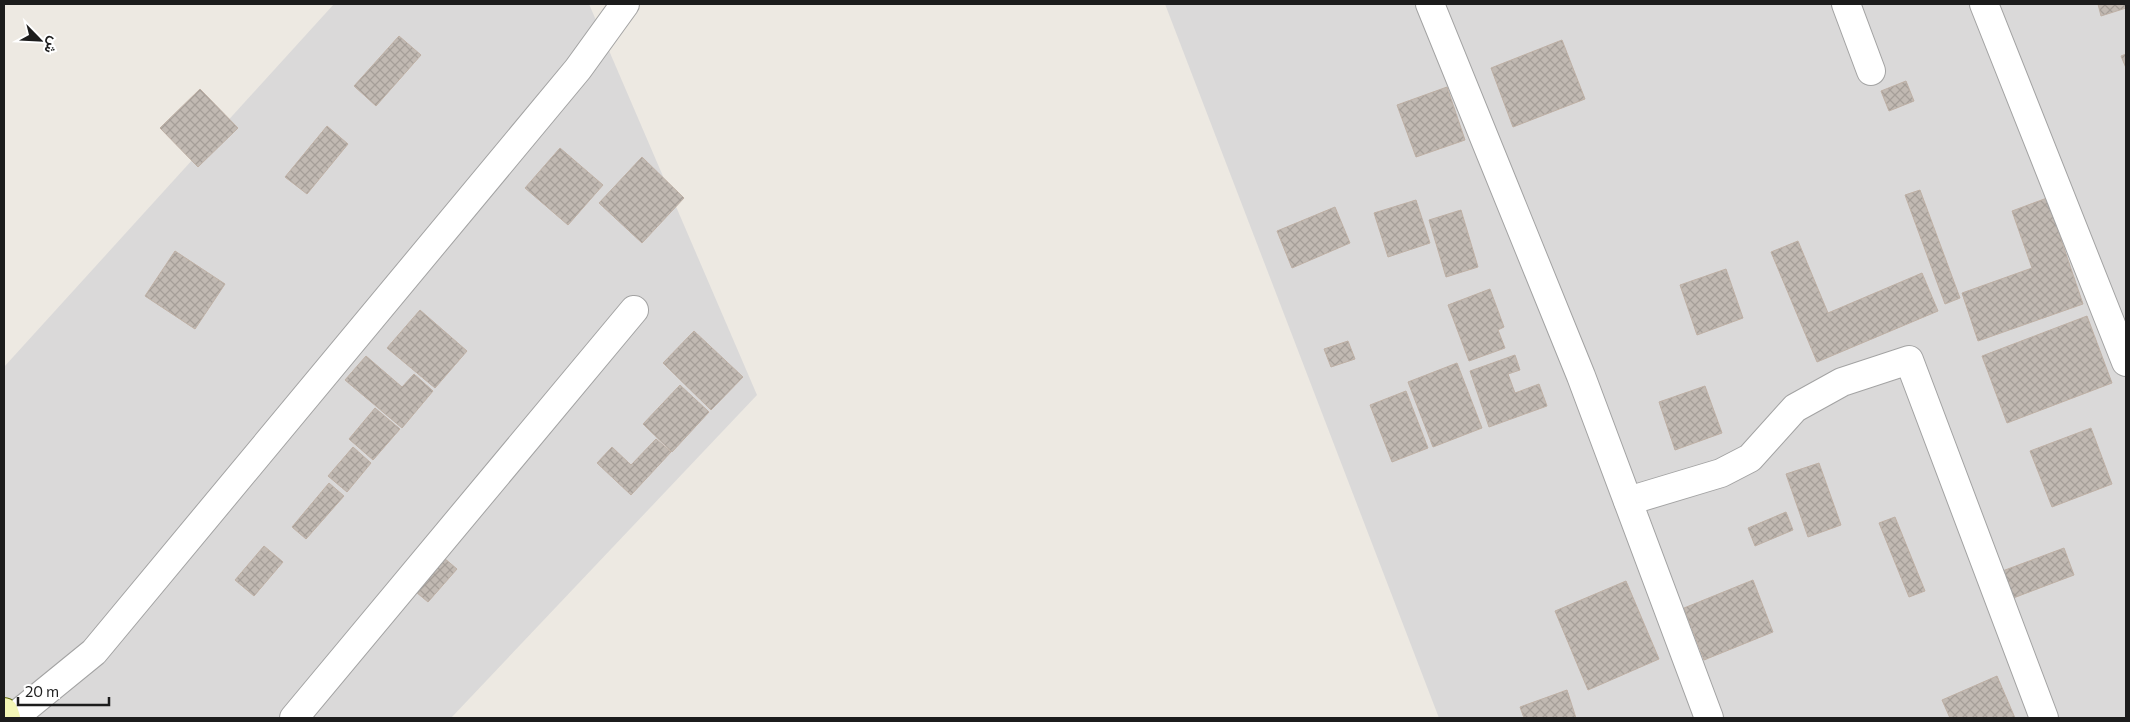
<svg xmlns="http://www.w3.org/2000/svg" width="2130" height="722" font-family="Commissioner,Vazirmatn,sans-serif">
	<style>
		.residential { fill: #dad9d9 }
		.building { fill: url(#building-cross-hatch); stroke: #beb0a5 }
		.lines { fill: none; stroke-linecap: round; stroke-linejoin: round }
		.street-casing { stroke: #a3a3a3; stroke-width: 30 }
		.secondary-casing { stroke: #636d09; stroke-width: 30 }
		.street { stroke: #fff; stroke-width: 28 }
		.secondary { stroke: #f3f6b7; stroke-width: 28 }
	</style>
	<defs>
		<pattern id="building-cross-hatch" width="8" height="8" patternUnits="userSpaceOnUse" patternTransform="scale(1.25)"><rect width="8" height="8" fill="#c1b9b2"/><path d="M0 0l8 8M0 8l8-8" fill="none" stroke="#a59e98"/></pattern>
	</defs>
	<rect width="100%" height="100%" fill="#ede9e2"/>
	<g class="residential">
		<path d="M334,4H589L757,395L451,718H4V367Z"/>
		<path d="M1165,4H2126V718H1439Z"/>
	</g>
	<g class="building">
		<path d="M2098,4H2126V8L2101,16Z"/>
		<path d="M399,36L421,55L376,106L354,86Z"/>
		<path d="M1562,40L1585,99L1513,127L1491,68Z"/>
		<path d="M2126,54V68L2121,56Z"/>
		<path d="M1906,81L1914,101L1889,111L1881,91Z"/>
		<path d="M1447,87L1465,140L1416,157L1397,105Z"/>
		<path d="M200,89L238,128L198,167L160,128Z"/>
		<path d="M327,126L348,144L307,194L285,177Z"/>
		<path d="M560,148L603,185L568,225L525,188Z"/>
		<path d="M642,157L684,198L642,243L599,203Z"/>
		<path d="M1920,190L1960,298L1945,304L1905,195Z"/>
		<path d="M2047,198L2083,304L1978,341L1962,293L2032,268L2012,211Z"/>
		<path d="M1416,200L1430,243L1388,257L1374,213Z"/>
		<path d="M1335,207L1350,243L1292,268L1277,231Z"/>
		<path d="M1461,210L1478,267L1446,277L1429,220Z"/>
		<path d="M1798,241L1828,313L1922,273L1938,311L1817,362L1771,252Z"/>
		<path d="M175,251L225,284L195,329L145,296Z"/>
		<path d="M1726,269L1743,318L1697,335L1680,285Z"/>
		<path d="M1490,289L1504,327L1498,330L1505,348L1469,361L1448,305Z"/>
		<path d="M420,310L467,351L435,388L387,348Z"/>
		<path d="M2087,316L2112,383L2007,423L1982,356Z"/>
		<path d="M694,331L743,377L711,410L663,363Z"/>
		<path d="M1348,341L1355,359L1331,367L1324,349Z"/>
		<path d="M1515,355L1520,370L1508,374L1515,393L1539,384L1547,406L1489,427L1470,371Z"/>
		<path d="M366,356L402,387L414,374L433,391L402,428L345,380Z"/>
		<path d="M1457,363L1482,428L1433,447L1408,382Z"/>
		<path d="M680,385L709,412L672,452L643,424Z"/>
		<path d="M1705,386L1722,433L1675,450L1659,402Z"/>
		<path d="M1406,391L1428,448L1392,462L1370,405Z"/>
		<path d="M375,408L400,429L373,460L349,439Z"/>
		<path d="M2091,428L2112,484L2052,507L2030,451Z"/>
		<path d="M656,439L671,452L631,495L597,463L612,447L631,465Z"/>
		<path d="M353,447L371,463L347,492L328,476Z"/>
		<path d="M1819,463L1841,525L1808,537L1786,474Z"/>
		<path d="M329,483L344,496L306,539L292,527Z"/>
		<path d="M1786,512L1793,530L1755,546L1748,528Z"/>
		<path d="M1895,517L1925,591L1909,597L1879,523Z"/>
		<path d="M264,546L283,562L254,596L235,580Z"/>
		<path d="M2064,548L2074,575L2008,600L1997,573Z"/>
		<path d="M444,558L457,569L428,602L416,592Z"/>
		<path d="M1753,580L1773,632L1704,660L1684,608Z"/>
		<path d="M1626,581L1659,659L1588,690L1555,611Z"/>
		<path d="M1997,676L2015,718H1950L1942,700Z"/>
		<path d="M1567,690L1576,718H1524L1520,707Z"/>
	</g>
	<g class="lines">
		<g class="street-casing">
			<g id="street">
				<path d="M1430,4L1581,376L1709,718"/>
				<path d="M1846,4L1871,71"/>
				<path d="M1984,4L2126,362"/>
				<path d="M1628,501L1721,473L1750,458L1795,408L1842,382L1909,360L2044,718"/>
				<path d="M13,718L94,652L578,69L625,4"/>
				<path d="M294,718L634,310"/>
			</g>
		</g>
		<g class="secondary-casing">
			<path id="secondary" d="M4,712L6,718"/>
		</g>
		<use href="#street" class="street"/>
		<use href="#secondary" class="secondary"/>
	</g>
	<rect width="2130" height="722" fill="none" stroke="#1c1c1c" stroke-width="10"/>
	<g transform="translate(40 40) rotate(114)" stroke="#ffffff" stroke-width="4" paint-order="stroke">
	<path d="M0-4L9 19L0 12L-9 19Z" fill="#1c1c1c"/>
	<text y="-8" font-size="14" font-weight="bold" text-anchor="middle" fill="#1c1c1c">ش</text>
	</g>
	<path d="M18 697v8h91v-8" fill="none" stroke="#1c1c1c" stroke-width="2.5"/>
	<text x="25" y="697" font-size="15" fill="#1c1c1c" stroke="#ffffff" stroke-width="4" paint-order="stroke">20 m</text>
</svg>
